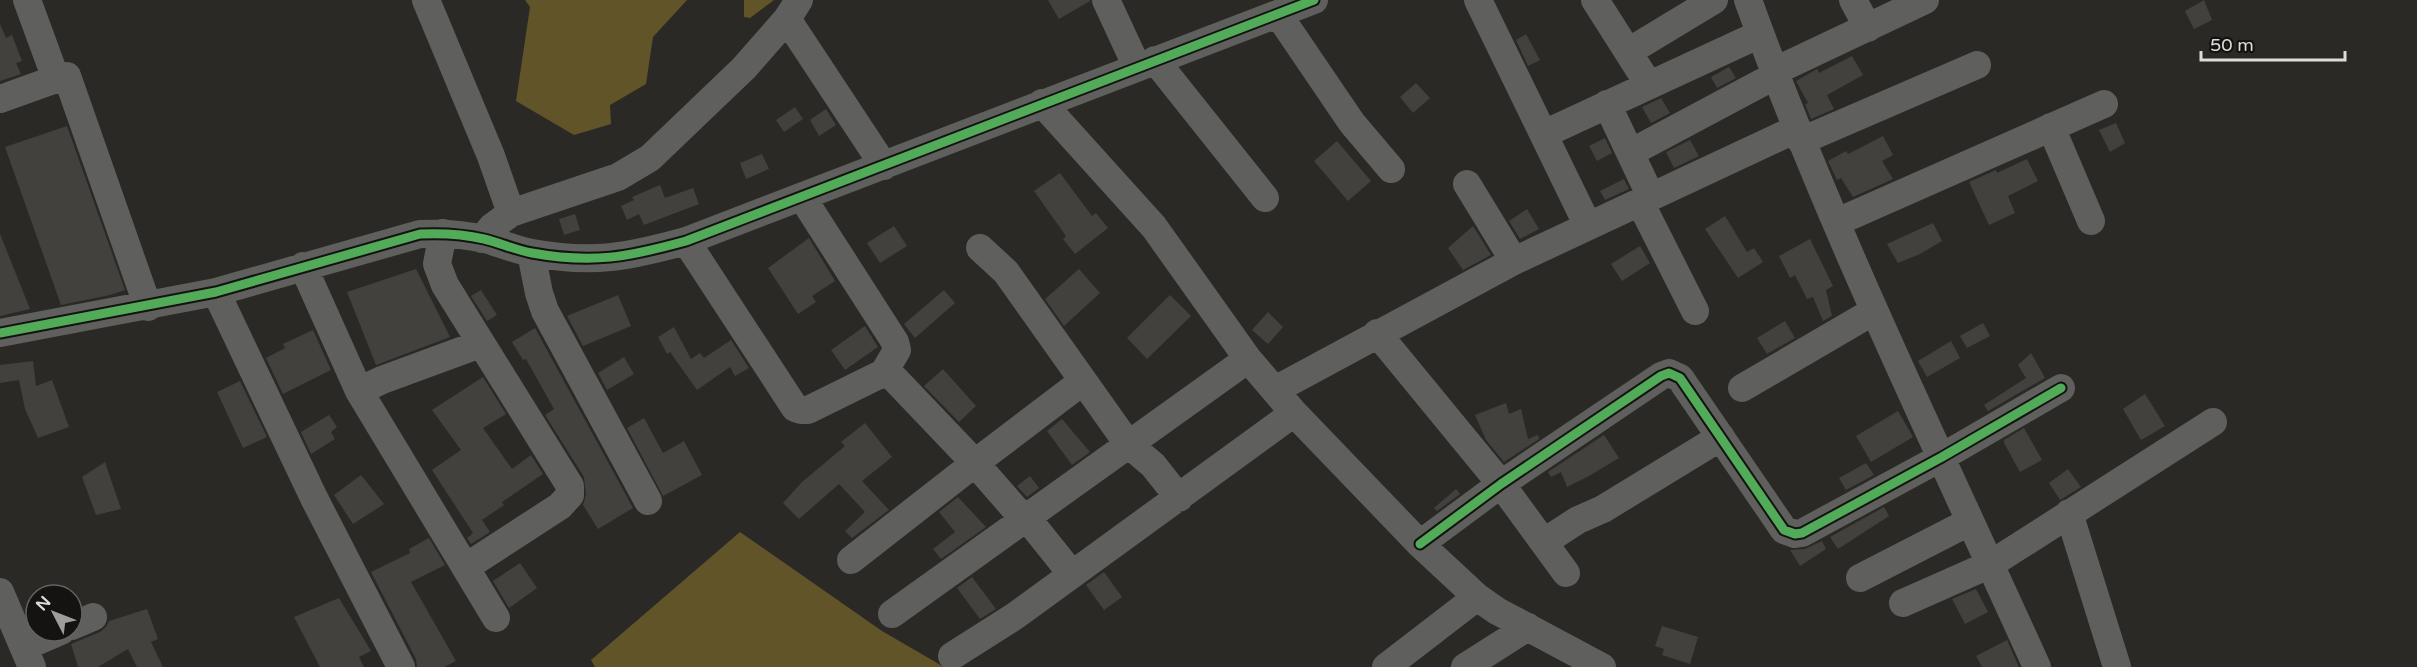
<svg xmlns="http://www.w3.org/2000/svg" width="2417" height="667" viewBox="0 0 2417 667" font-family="'Varela Round',sans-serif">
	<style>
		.water { fill: #615429 }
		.building { fill: #42413e }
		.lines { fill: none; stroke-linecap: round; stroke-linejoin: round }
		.minor { stroke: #5f5f5d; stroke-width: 28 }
		.cycleway-casing { stroke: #141311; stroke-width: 13 }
		.cycleway { stroke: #51ab58; stroke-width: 9 }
	</style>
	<rect width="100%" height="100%" fill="#2b2926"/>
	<path class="water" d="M525,0H687L653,37L646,84L610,105L611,124L574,135L516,101L530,7Z
		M744,0H774L750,18L744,17Z
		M740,532L882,631L944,667H595L591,660Z"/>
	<path class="building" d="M1048,0H1090V1L1059,19Z
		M2204,0L2212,20L2194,29L2185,11Z
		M0,24L6,38L12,35L22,61L16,63L21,74L0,81Z
		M1526,34L1540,60L1528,66L1516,40Z
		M1852,56L1863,75L1827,95L1834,109L1811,119L1805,104L1808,103L1796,81L1817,69L1819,73Z
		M1729,67L1736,78L1717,88L1711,77Z
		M1416,83L1430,98L1413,113L1400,97Z
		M1661,98L1670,113L1651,123L1642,107Z
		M795,107L803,119L784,132L776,120Z
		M826,109L836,125L819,136L810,120Z
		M2116,123L2125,143L2110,152L2099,130Z
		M67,126L125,290L110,295L61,305L5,147Z
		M1883,136L1893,155L1882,161L1893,179L1853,197L1841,178L1837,180L1828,161L1846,151L1848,154Z
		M1605,138L1612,153L1597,161L1589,146Z
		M1690,140L1699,156L1674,168L1666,152Z
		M1337,141L1371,181L1348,201L1314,161Z
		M762,154L769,169L746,179L740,163Z
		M2027,159L2038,181L2008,196L2015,213L1989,225L1969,182L1996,170L1997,173Z
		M1060,173L1092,216L1096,213L1108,228L1075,254L1063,239L1066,236L1034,191Z
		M1624,179L1629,189L1605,200L1600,191Z
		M660,185L665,198L693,188L699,204L644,225L639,214L627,220L621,206L634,200L632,197Z
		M1527,209L1539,229L1520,239L1509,221Z
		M575,214L580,230L564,235L559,219Z
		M1725,216L1747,252L1754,248L1763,262L1738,278L1705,229Z
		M1933,223L1942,241L1920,254L1898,263L1887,244Z
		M894,226L907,246L880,263L867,243Z
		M1473,226L1491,255L1463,270L1448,248Z
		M0,234L30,309L0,316Z
		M809,238L835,281L812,296L816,302L798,314L768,268Z
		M1810,239L1833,286L1826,290L1832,316L1823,321L1813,297L1807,299L1795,275L1790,278L1779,256Z
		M1640,246L1650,263L1622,281L1611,264Z
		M416,269L450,337L376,365L347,292Z
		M1079,269L1100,293L1064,326L1045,299Z
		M481,290L497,315L487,321L471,296Z
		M944,290L955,303L915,338L904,324Z
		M618,295L631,326L583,346L567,316Z
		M1170,295L1191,316L1147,359L1127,338Z
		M1268,312L1283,327L1268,344L1252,330Z
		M1785,321L1795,338L1767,354L1757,338Z
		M1983,323L1990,336L1967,348L1960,336Z
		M865,326L878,347L845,370L831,350Z
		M674,327L691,359L700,353L704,358L731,340L749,368L735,376L730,367L697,390L670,352L667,354L658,337Z
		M535,328L633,508L598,529L583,505L586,495L584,477L545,415L554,409L526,359L523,360L512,342Z
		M313,330L331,370L283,394L266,358L285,348L283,344Z
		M1951,341L1960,358L1927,377L1918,361Z
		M2031,353L2045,378L1988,411L1984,405L2026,378L2018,365Z
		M624,357L634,374L607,390L598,373Z
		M33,361L36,386L52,380L69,427L38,438L25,409L19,380L0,383V365Z
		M943,369L976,406L959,422L924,386Z
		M483,377L506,414L483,428L512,469L531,455L543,474L502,502L504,505L482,520L490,532L471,544L467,538L473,533L432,470L461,450L432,410Z
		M240,381L267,437L243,448L217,392Z
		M2145,394L2165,426L2141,440L2123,409Z
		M1506,403L1509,414L1521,409L1528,439L1538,435L1539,439L1504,462L1486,440L1475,415Z
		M1898,411L1913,437L1871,462L1856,436Z
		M329,415L337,427L331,432L335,439L311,454L301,432Z
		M644,418L663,453L684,441L702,475L663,496L627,428Z
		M1062,419L1090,452L1072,465L1047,431Z
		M865,423L892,457L862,481L889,510L852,538L845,531L865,512L839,484L799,519L783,503L802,482L845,446L841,442Z
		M2024,428L2042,460L2020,472L2004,443V440Z
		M1604,435L1619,458L1589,476L1567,487L1561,472L1551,477L1548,472Z
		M105,462L121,509L96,515L82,477Z
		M1866,463L1874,475L1846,490L1839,478Z
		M2068,469L2081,487L2060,500L2049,483Z
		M361,475L384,504L353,524L334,495Z
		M1030,476L1039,488L1027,497L1017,486Z
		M1456,489L1460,494L1437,511L1434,508Z
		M958,497L986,527L941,559L933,549L955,532L939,512Z
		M1884,507L1889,516L1838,549L1830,537Z
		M429,538L445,565L411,582L456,661L444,667H417L416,659L371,572L410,553L409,549Z
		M1822,541L1826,549L1800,566L1790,550L1805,549Z
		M520,563L537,588L509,608L493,581Z
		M1104,572L1122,597L1104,610L1086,585Z
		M972,577L996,609L980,619L957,588Z
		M1976,589L1988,612L1965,624L1952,599Z
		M339,598L371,651L359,657L364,667H320L294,617Z
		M147,609L158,639L151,642L163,667H137L128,649L98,667H78L71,644L100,632L106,627L109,621Z
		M1662,626L1698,637L1690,664L1662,655L1664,649L1655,646Z
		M2007,640L2019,667H1982L1976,656Z"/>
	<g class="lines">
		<path class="minor" d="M27,0L56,79L67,76L148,307
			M426,0L491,156L511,213
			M1106,0L1137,67
			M1478,0L1588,226
			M1595,0L1649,85
			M1748,0C1830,228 1937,446 2037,667
			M1853,0L1868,28
			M1278,14L1352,123L1391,169
			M787,19L884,166
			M1628,52L1714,0
			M1155,60L1265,198
			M1775,71L1925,0
			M0,99L56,79
			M1042,103L1154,227L1248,359L1294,413L1420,544L1477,597L1497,611L1602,667
			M1607,104L1651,197
			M2051,127L2091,221
			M1544,134L1760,34
			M1801,141L1977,65
			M1630,153L1776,75
			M1467,184L1514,261
			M802,197L895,342L897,350L883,374
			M1640,202L1695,311
			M1837,222L2104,104
			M443,233L437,264L445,285L570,486V495L560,506L466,567
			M482,239L492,227L511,213L618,177L650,158L744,68L787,19L799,0
			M686,241L795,408L801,410H808L879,375L886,374L892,376L975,463L1015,509L1027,518L1071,573
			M980,248L1006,272L1128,444L1153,465L1179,498
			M531,253L539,293L545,311L648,501
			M303,266L359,391
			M216,292L314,498L401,667
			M0,333L216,292L420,234C441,233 463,234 484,239C500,243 516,250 532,253C593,264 628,257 686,241L1314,0
			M1377,333L1501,484L1566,573
			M480,344L382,380L359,391L496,618
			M1742,388L1874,311
			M1275,390L1514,261L1796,129
			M2069,513L2117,667
			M1544,542L1578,520L1603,509L1721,437
			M1420,544L1501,484L1661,376L1669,373L1680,378L1784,530L1795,534L1802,533L1942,457L2061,388
			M851,560L975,463L1083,381
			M1860,578L1969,522
			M0,592L32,667
			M1903,603L1991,564L2213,422
			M892,614L1248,359
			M72,626L93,617
			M24,647L61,631
			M952,656L1015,616L1294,413
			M1386,667L1477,597
			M1465,667L1528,627"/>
		<defs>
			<path id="cycleway" d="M0,333L216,292L420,234C441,233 463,234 484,239C500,243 516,250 532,253C593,264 628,257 686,241L1314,0
				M1420,544L1501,484L1661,376L1669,373L1680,378L1784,530L1795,534L1802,533L1942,457L2061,388"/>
		</defs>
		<use href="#cycleway" class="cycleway-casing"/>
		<use href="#cycleway" class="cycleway"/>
	</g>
	<g transform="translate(54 613) rotate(312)"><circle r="28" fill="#141311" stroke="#646361" stroke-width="1.5"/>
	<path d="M0-4.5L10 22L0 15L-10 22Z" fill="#9f9d9a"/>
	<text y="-9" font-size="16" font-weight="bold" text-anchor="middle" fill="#dddcd8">N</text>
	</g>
	<path d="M2201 51v9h144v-9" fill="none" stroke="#dddcd8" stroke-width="3"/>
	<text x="2210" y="51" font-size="18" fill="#dddcd8" stroke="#141311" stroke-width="4.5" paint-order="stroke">50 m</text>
</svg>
